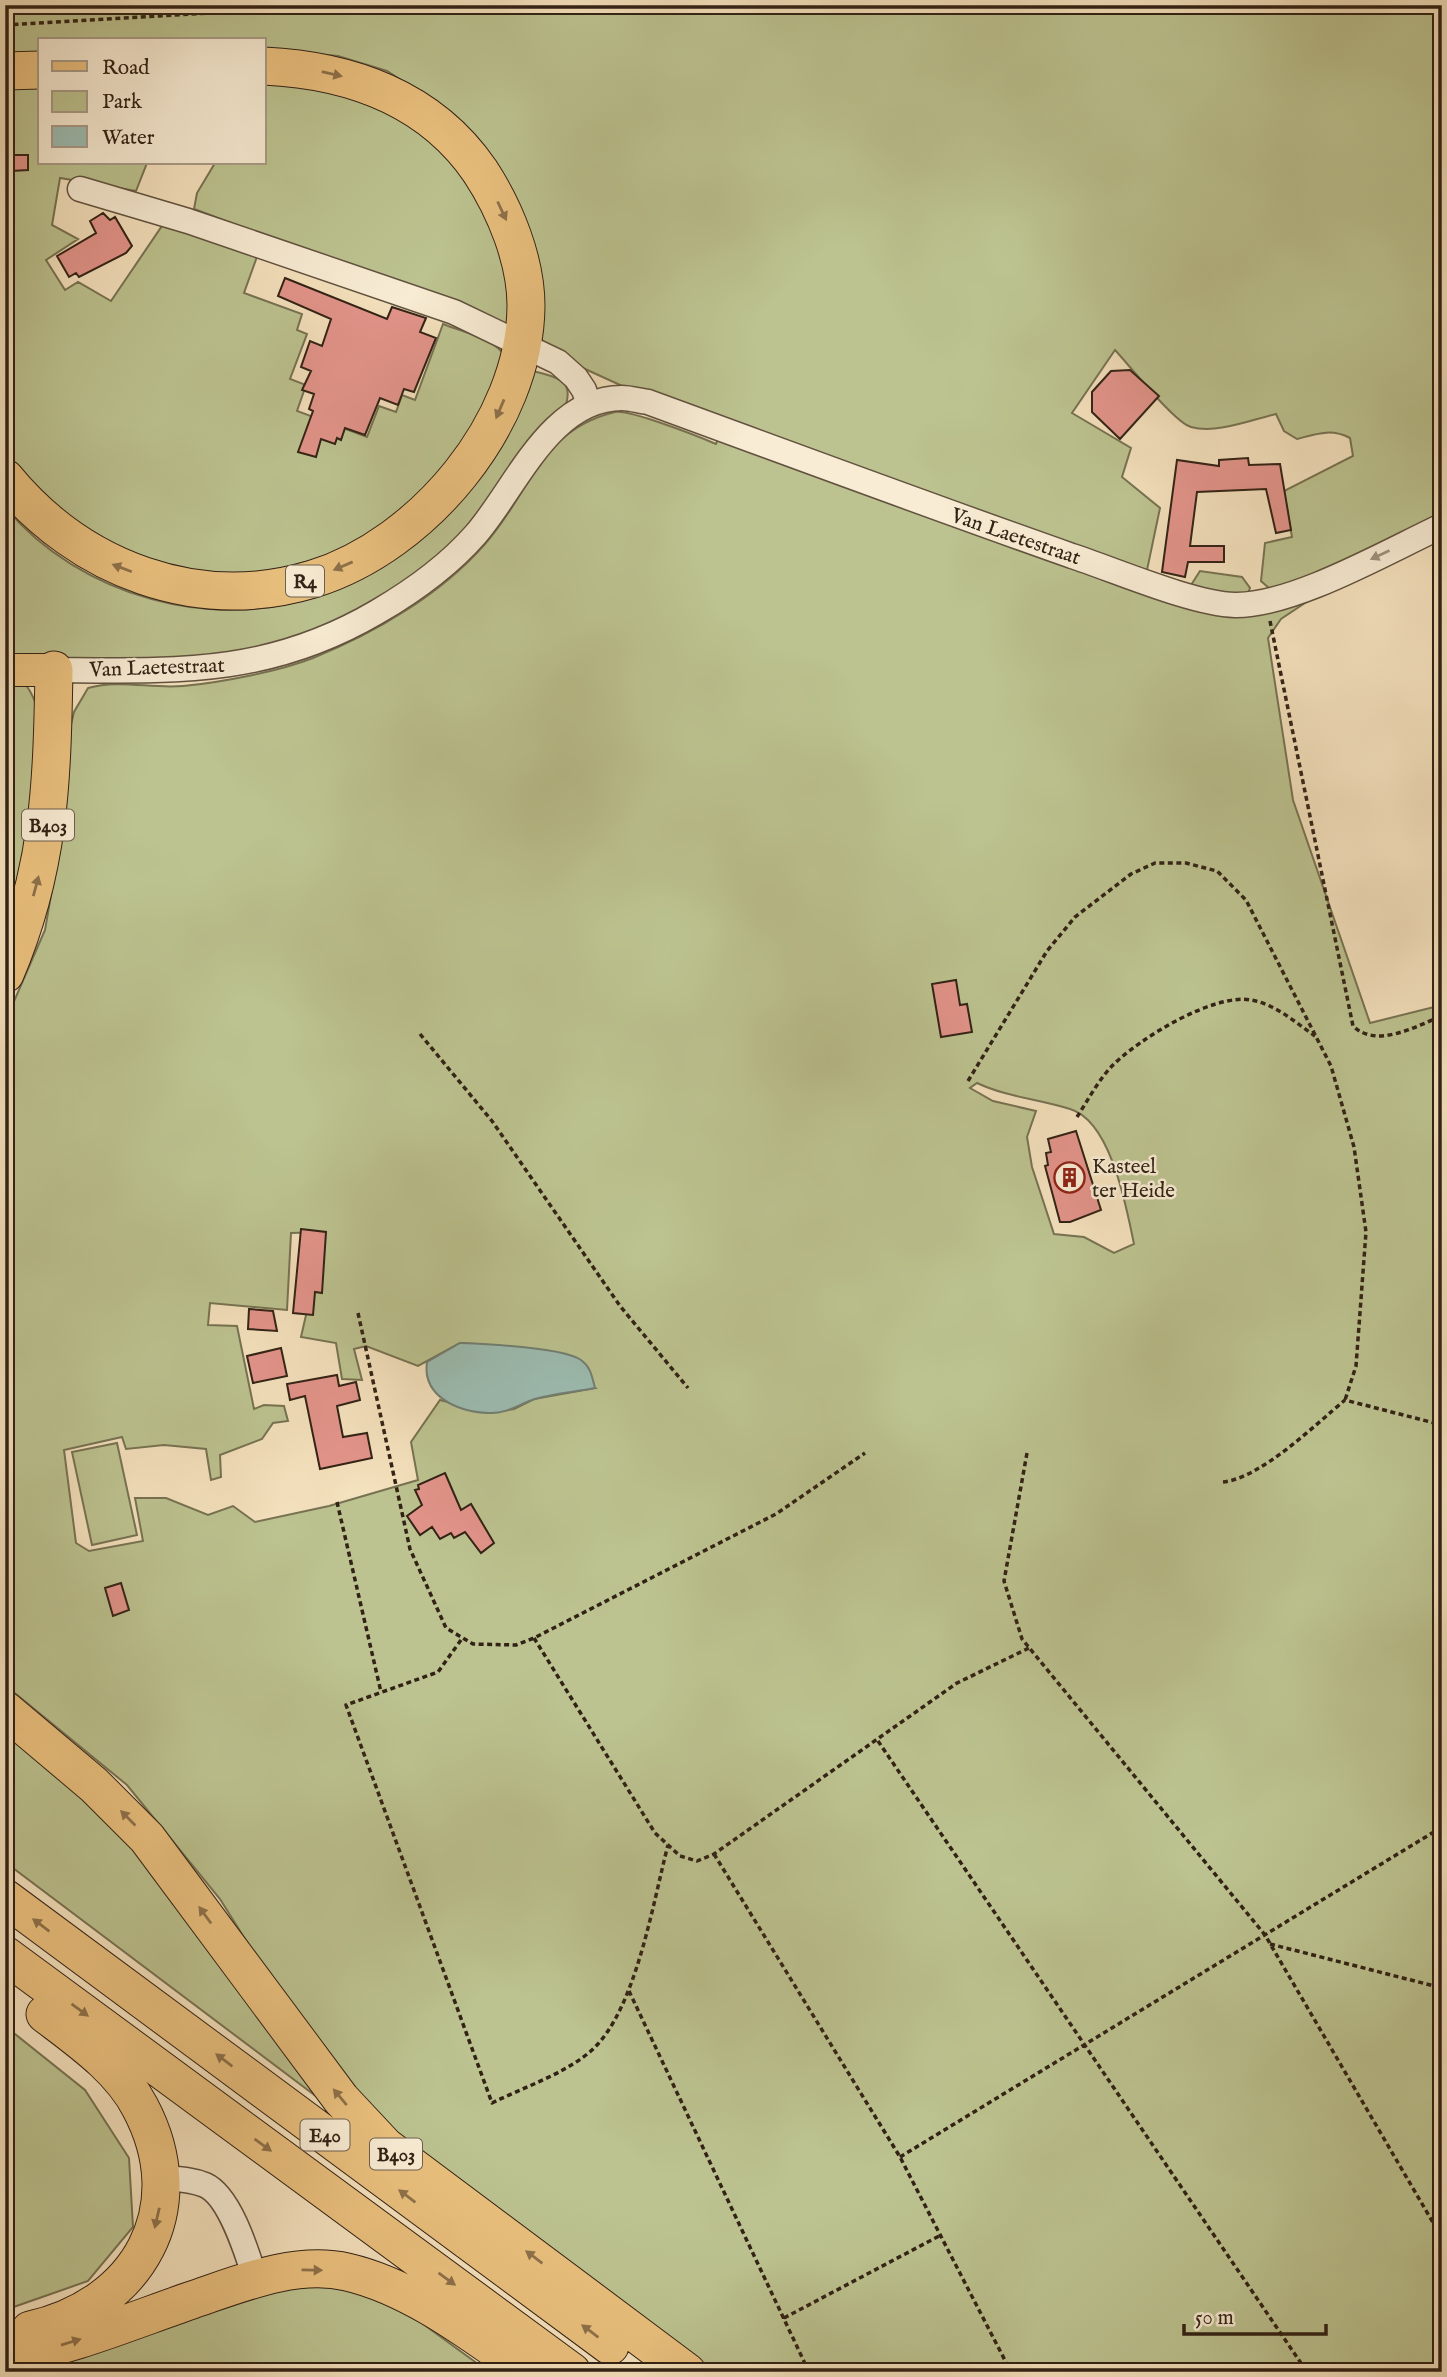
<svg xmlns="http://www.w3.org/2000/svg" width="1447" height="2377" viewBox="0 0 1447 2377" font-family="'IM FELL English',serif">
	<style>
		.green { fill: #bcc390; stroke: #777252; stroke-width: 2; fill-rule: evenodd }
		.water { fill: #9cbdb2; stroke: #727f73; stroke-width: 2 }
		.building { fill: #e3948b; stroke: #322215; stroke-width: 2 }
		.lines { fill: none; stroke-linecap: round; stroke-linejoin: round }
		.minor-casing { stroke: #62523f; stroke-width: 27 }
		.major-casing { stroke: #322215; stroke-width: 34 }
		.highway-casing { stroke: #322215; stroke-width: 39 }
		.path { stroke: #322215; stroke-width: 3.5; stroke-dasharray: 5 3.5; stroke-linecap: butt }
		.minor { stroke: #f8ecd4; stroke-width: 24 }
		.major { stroke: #eac07e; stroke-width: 32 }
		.highway { stroke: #eac07e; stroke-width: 37 }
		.oneway { fill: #8e714a }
		.oneway2 { fill: #9f917e }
		.labels { text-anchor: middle; stroke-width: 5; stroke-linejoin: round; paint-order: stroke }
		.shield { fill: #f8ecd4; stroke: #6d5f4e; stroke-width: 2 }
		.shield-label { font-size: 19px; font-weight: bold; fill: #322215 }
		.street-label { font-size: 21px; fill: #322215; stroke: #f8ecd4 }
		.poi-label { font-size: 21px; fill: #322215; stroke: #f8ecd4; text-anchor: start }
	</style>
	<rect width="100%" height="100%" fill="#f4e1bd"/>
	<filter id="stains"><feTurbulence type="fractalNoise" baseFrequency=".00286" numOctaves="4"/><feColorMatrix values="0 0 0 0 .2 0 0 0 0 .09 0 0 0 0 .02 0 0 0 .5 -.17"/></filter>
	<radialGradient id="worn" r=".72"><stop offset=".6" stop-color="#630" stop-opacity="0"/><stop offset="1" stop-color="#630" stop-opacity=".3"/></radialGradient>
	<path class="green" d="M5,5H1442V518L1320,575L1271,590L1261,581L1265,543L1292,537L1284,491L1353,456L1350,438C1331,428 1316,434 1297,439L1284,431L1276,414C1251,420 1216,434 1191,427C1174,422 1130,366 1115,350L1072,413L1131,448L1122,477L1160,508L1147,570L1191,585L1200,571L1242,577L1250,588L1247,596L1200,607L1314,597L1281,619L1268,638L1293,800L1370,1023L1442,1005V2372H702L375,2127L326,2068L220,1899L127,1785L5,1685V1022L45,930L64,821L69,733L74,712L88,688C120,679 151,689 183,686C219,683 280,671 313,658C375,633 440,595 485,544C530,494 539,430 615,412C629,409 700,437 716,444L724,424L631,390L537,347L538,286L436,103L387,71L338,56L264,49V40H40V52L5,53ZM977,1083C1007,1097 1038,1099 1070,1109C1111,1121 1126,1206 1134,1244L1114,1253L1084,1237L1054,1234L1032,1167L1027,1137L1036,1111L993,1101L970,1088ZM325,1232L301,1337L336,1343L342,1379L362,1380L354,1349L366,1346L418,1366L460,1343L490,1345L516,1348L595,1388L534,1399L514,1409L488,1413L440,1400L411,1442L418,1480L329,1506L255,1522L233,1506L208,1515L166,1498H135L143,1541L89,1551L76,1543L64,1450L122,1437L126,1449L164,1445L206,1449L211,1480L221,1477L220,1455L262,1439L273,1423L288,1421L284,1406L264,1405L254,1409L237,1326L208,1325L210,1303L287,1310L291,1233Z
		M264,78L367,94L444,150L485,212L501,249L507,283L509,327L194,209L197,193L215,163H264Z
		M40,81V163H147L136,191L60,178L52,225L78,239L46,260L65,290L78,282L111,301L166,220L259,251L244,293L302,314L297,330L307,334L290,379L306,385L297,411L367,437L379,406L396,412L402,395L415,400L443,324C462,332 496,338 505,357L464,455L360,548L233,581L117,559L5,466V82Z
		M533,371C558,378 576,380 564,410L472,523L441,556L390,592L330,624L278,644L206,658L5,659V507C79,596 215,635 324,593C344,585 362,571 380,561C409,544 437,526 460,501C494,465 512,415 533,371Z
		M5,681L26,685C68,743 22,874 5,939Z
		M117,1443L137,1535L92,1545L72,1452Z
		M5,1732L98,1806L206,1937L317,2097L5,1862Z
		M5,2026L85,2090L129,2158L133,2227L88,2281L5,2310Z
		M312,2282L390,2300L489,2372H5V2363Z"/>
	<path class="water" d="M460,1343C485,1344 562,1347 581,1360C591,1367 592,1377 595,1388C575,1392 554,1393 535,1399C519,1404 507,1414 489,1413C457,1412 422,1396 427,1362Z"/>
	<path class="building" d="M11,155H28V170L11,171Z
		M103,213L110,220L115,217L132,246L126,253L79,277L76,273L69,277L57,256L96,233L90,221Z
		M285,278L387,319L392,307L426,318L420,332L436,338L414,392L404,389L398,405L380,398L365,435L345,428L341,440L337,438L335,444L321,439L316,457L298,452L313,411L309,409L314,394L302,390L311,371L301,367L310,341L322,346L331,319L278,296Z
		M1130,370L1159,396L1120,439L1092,412V392L1111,371Z
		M1248,458L1249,465L1280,464L1291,530L1276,533L1266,489L1197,492L1190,546H1224V562H1188L1185,577L1162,572L1177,460L1219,466V460Z
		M956,980L960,1005L967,1004L972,1032L941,1037L932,984Z
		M1076,1131L1101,1210L1070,1222H1060L1045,1166L1048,1165L1046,1153L1051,1152L1048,1139Z
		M301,1229L326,1232L322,1293L315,1292L313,1315L293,1313Z
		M249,1309L273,1311L277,1331L248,1329Z
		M281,1348L287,1376L253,1383L247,1356Z
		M337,1375L339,1386L356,1382L360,1400L337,1406L343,1437L367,1433L372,1458L320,1469L305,1396L290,1400L287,1384Z
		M445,1473L461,1510L471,1504L494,1543L481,1553L465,1532L454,1538L451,1533L440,1539L432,1527L420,1535L407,1516L422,1505L415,1490L419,1489L418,1485Z
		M121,1583L129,1610L113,1616L105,1588Z"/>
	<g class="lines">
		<defs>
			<path id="minor" d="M80,189L188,221L454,312L558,362L576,378L584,390L589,405
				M54,670C175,671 268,676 377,612C413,591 449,565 476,534C516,488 550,398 622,398C630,398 640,401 648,402C790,454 930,506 1072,556C1115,570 1193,604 1235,605C1293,606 1388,551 1442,526
				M162,2178C176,2179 191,2179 205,2185C230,2196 247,2253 255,2278"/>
			<path id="major" d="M5,670H54"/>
			<path id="highway" d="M5,71L40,70
				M5,478C80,569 197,614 313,579C423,545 525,423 526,306C526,260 505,209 480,171C430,98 349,70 264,66
				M5,974C50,869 52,782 54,670
				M5,1710L94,1785L147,1838L341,2099L385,2146L687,2372
				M5,1898L610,2346
				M5,1955L572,2372
				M30,2330C139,2306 194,2208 140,2107C120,2068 79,2040 45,2014
				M5,2358C70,2347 131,2321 192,2300C239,2284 296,2260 347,2272C412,2287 473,2334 527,2372"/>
		</defs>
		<use href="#minor" class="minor-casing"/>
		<use href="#major" class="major-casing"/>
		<use href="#highway" class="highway-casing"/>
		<path class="path" d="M5,25L344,5
			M1270,621L1353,1026C1377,1049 1416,1026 1442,1016
			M420,1034L492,1121L620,1306L688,1388
			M968,1081L1047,951L1075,917L1131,874L1155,863H1186L1217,871L1246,900L1331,1066L1354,1147L1366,1232L1356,1366L1345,1400
			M1077,1117C1088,1100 1099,1079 1113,1065C1139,1039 1213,993 1251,1000C1275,1004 1295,1022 1315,1036
			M358,1313L410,1549L446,1628L473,1644L516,1645L534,1638L776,1514L865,1453
			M1027,1453L1004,1581L1022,1639L1265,1935L1442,2238
			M1223,1482C1261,1478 1315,1425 1345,1400L1442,1425
			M337,1502L381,1692
			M534,1638L655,1833L680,1856L697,1861L714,1854L957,1683L1029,1648
			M461,1640L438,1672L346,1705L492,2103C524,2087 565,2074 592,2050C636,2010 653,1902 668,1845
			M878,1741L1307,2372
			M714,1854L900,2157L1011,2372
			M1270,1944L1442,1988
			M629,1991L809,2372
			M900,2157L1442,1827
			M784,2318L941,2235"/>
		<use href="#minor" class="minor"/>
		<use href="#major" class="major"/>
		<use href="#highway" class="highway"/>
	</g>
	<defs><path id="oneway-solid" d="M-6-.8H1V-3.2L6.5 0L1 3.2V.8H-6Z" transform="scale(1.75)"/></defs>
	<g class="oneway">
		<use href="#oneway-solid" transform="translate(332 74) rotate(13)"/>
		<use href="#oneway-solid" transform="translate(502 211) rotate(65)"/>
		<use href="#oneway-solid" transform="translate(500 409) rotate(113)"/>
		<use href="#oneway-solid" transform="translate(343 566) rotate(157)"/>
		<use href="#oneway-solid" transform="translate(122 568) rotate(-159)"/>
		<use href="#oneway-solid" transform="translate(36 886) rotate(-75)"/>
		<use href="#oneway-solid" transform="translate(128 1818) rotate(-135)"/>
		<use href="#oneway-solid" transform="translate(205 1915) rotate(-126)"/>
		<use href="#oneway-solid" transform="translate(41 1925) rotate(-143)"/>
		<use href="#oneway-solid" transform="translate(80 2010) rotate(36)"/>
		<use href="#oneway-solid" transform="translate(224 2060) rotate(-143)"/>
		<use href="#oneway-solid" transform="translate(340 2097) rotate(-130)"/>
		<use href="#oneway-solid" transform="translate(263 2145) rotate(36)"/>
		<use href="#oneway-solid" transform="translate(407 2196) rotate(-143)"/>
		<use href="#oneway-solid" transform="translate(157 2218) rotate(103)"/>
		<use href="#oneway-solid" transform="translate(534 2257) rotate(-143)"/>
		<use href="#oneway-solid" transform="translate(312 2270) rotate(1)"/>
		<use href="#oneway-solid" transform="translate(447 2279) rotate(36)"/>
		<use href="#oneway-solid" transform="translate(590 2331) rotate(-143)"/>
		<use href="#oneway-solid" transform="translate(71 2342) rotate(-17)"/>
	</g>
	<use class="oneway2" href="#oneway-solid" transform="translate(1380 555) rotate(155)"/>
	<defs>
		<symbol id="building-ring" viewBox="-11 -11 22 22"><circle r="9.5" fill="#f8ecd4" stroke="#8f2418" stroke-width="1.5"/><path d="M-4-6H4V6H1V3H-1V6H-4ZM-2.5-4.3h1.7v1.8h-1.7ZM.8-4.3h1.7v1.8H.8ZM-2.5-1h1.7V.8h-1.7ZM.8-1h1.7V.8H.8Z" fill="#8f2418"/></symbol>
	</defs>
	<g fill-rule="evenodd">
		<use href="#building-ring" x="1052" y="1160" width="35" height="35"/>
	</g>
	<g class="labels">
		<g class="shield">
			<rect x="286" y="565.5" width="38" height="31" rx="5"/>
			<rect x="22" y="809.5" width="52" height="31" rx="5"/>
			<rect x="300.5" y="2119.5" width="49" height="31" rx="5"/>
			<rect x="370" y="2138.5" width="52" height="31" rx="5"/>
		</g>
		<g class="shield-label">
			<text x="305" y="588">R4</text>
			<text x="48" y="832">B403</text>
			<text x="325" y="2142">E40</text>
			<text x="396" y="2161">B403</text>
		</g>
		<g class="street-label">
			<text transform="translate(1016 536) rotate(19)" y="7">Van Laetestraat</text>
			<text transform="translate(157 667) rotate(-2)" y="7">Van Laetestraat</text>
		</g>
		<g class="poi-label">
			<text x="1092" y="1173">Kasteel<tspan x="1092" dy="24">ter Heide</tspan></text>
		</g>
	</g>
	<rect width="1447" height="2377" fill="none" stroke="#f4e1bd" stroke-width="28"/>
	<rect x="7" y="7" width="1433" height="2363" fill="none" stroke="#322215" stroke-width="3.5"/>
	<rect x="14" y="14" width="1419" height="2349" fill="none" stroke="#322215" stroke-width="2"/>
	<rect x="38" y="38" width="228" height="126" fill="#f8ecd4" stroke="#a99b88" stroke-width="2"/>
	<rect x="52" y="61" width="35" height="10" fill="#eac07e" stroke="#a99b88" stroke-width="2"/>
	<text x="102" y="74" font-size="21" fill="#322215">Road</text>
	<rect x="52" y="91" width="35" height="21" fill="#bcc390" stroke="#a99b88" stroke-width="2"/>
	<text x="102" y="108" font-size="21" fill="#322215">Park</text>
	<rect x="52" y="126" width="35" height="21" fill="#9cbdb2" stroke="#a99b88" stroke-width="2"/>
	<text x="102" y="144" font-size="21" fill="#322215">Water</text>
	<path d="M1184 2324v10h142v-10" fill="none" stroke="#322215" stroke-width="3.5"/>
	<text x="1195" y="2324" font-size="21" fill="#322215" stroke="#f8ecd4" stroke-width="5" paint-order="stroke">50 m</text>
	<rect width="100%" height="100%" filter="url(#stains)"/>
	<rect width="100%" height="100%" fill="url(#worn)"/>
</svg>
